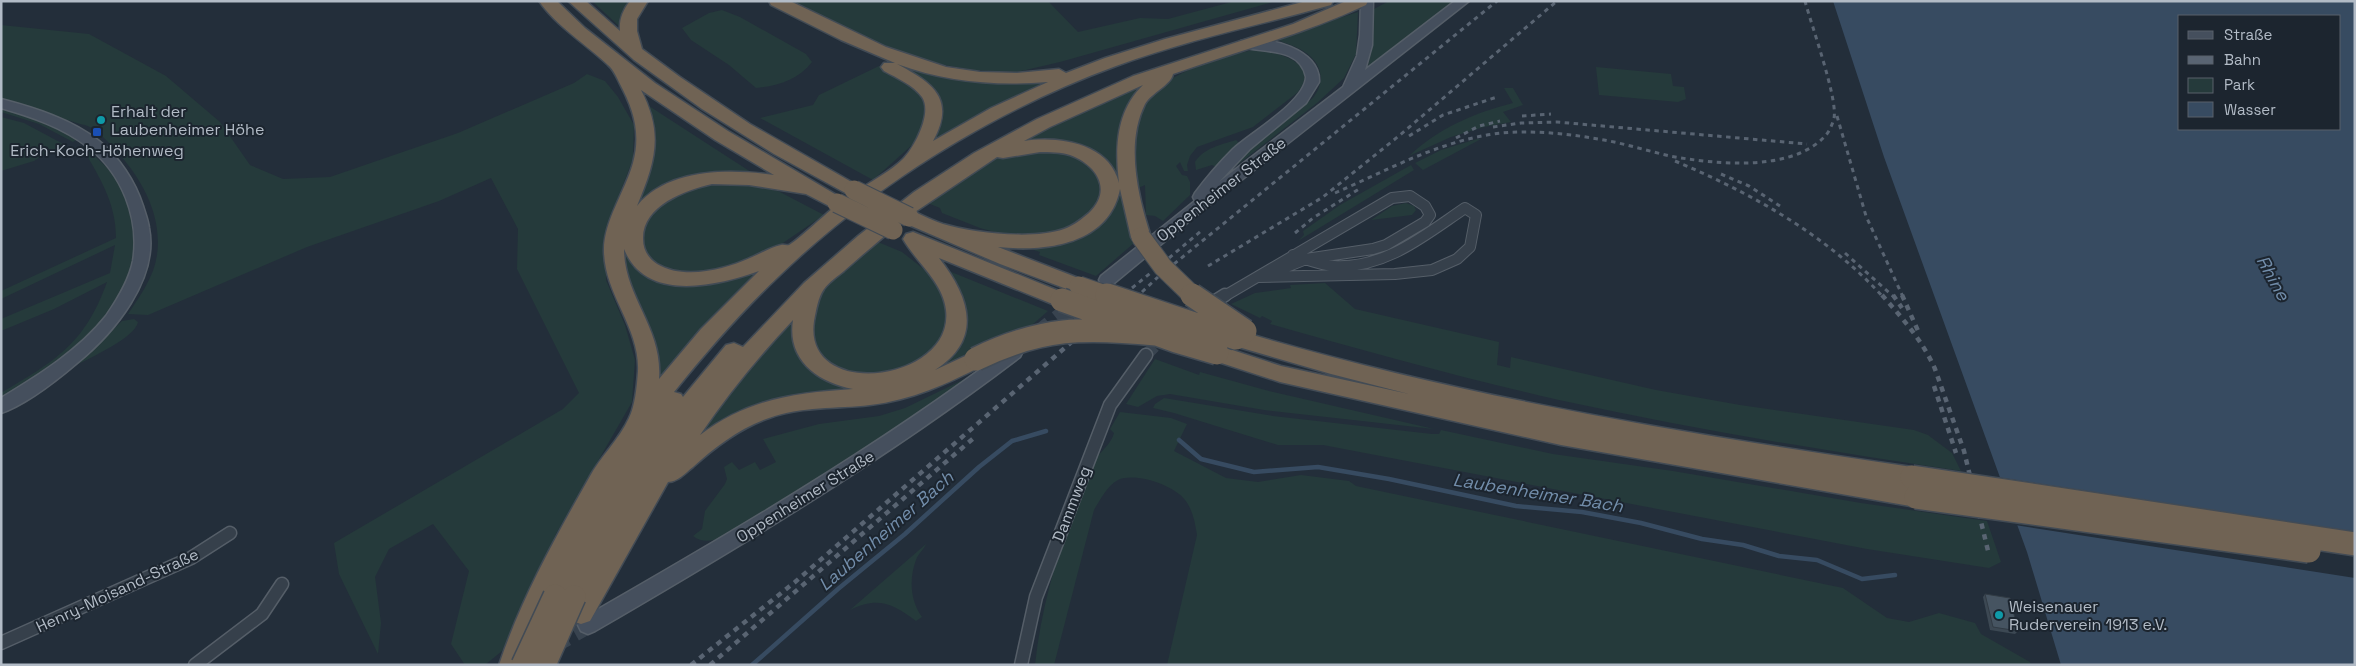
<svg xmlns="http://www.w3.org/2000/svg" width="2356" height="666" viewBox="0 0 2356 666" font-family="'Space Grotesk',sans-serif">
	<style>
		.green { fill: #253a3b }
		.water { fill: #374b61; fill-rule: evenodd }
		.pier { fill: #232e3a }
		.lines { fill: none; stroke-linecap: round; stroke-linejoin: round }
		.stream { stroke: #374b61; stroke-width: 4.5 }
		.street-tunnel { stroke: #38434f; stroke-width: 12; stroke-dasharray: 12 6; stroke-linecap: butt }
		.secondary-tunnel { stroke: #38434f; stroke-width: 18; stroke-dasharray: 18 9; stroke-linecap: butt }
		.street-far1-casing { stroke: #555e68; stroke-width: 12 }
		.street-casing { stroke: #555e68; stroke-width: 15 }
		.secondary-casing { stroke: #555e68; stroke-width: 3 }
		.highway-casing { stroke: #424b55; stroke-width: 3 }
		.street-far1 { stroke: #36404b; stroke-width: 10 }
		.street { stroke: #36404b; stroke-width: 12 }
		.secondary { fill: #454f5d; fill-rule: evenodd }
		.highway { fill: #706354; fill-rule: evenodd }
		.rail-far1 { stroke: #596472; stroke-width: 3; stroke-dasharray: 4.5 4.5; stroke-linecap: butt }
		.rail { stroke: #596472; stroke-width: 4.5; stroke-dasharray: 5.5 5.5; stroke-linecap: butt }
		.highway-bridge-far1-casing { stroke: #424b55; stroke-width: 21; stroke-linecap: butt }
		.highway-bridge-casing { stroke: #424b55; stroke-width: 26; stroke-linecap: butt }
		.highway-bridge-far1 { stroke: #706354; stroke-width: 19 }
		.highway-bridge { stroke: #706354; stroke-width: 23 }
		.wall { fill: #3c4853 }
		.building { fill: #465461; stroke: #313b44 }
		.culture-dot { fill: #0f9aa8; stroke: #1c252f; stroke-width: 2 }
		.transit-dot { fill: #1a4fb4; stroke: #1c252f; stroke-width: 2 }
		.labels { text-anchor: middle; stroke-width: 4; stroke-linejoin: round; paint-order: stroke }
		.poi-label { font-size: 16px; fill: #b2bbc6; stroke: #1c252f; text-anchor: start }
		.street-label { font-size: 16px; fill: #b2bbc6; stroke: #1c252f }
		.water-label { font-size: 18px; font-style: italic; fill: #728daa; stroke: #1c252f }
	</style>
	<rect width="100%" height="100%" fill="#232e3a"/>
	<path class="green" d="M592,1H634L620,27Z
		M765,1H770L900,64L1048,80V82L931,142L941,109L936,92L925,82L884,59Z
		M788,1H1048L1078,32L1140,18L1168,19L1235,1H1276L1060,62L1017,72L973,70L928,62L885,46Z
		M1389,1H1456L1373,67L1368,65L1372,50L1374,9Z
		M722,10L740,17L806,54L812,62C798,80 778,86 756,88L729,65L691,40L682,28L709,13Z
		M1358,12L1356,54L1344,78L1317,103L1228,172L1249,148L1313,98C1330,76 1317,55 1293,46C1287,43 1280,42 1276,38Z
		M1,25L89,34L166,76L220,122L250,165L283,179L330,177L458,133L574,83L587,74L605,81L618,97L634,125L633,159L618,198L606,240V280L625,325L635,360L632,402L556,534L502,651L485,665H465L451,644L469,571L433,524L389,549L375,577L381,623L378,654L339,574L334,543L563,409L579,393L517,269L518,229L491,178L439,201L307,247L148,315L128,314C140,296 154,277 157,255C163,213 139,174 111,145C102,136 94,126 80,124L1,99Z
		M1253,50C1275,51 1323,62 1297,93L1253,127L1197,147L1190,156L1187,165L1188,171H1184L1180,162L1176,166L1182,175L1187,176L1190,182V195L1163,221L1155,216L1146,215L1145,185L1138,188C1136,163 1130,133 1141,109C1157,75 1218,57 1253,50Z
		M879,66L904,76L925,94L932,113L921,137L873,180L760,118L813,105L819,95Z
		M1596,67L1671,74L1673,86L1684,87L1686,99L1678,102L1599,95Z
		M1144,83C1134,95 1124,106 1121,122C1115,150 1130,212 1134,243L1096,276L1039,255L1040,252L1028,248L1102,221L1100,159L1019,144L1035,132Z
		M1504,88H1513L1523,105L1503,112L1511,122L1484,127L1451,137L1409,156C1439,128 1474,113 1513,103Z
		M649,106L754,174H720L637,211L635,198L645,107Z
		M1,107L41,119L76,137V140L73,142L39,124L1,112Z
		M1,117L24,123L67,146L63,150L49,151L34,161L1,171Z
		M1477,139H1481L1423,170L1415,163L1441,150Z
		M1236,140L1239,143L1216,167L1212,165L1196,170L1195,162C1204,148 1220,145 1236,140Z
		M85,148C93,155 103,163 110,171C123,188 131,207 134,227C145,308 60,360 1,398V393C55,361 85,344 107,282L54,309L1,331V319L110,273L115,245L1,299V291L116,238C116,203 100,178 83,149Z
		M1028,150L1071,154L1094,166L1105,185L1090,219L1055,235H1006L980,228L942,213L940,208L925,202L988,161Z
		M1411,165L1414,170L1298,241L1304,235L1303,231L1340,205Z
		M733,181L778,191L824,215L777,247L757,258L714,272L683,274L668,270L653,263L641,247L642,223L654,207L697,184Z
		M1406,203L1414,206L1416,210L1412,215L1371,220L1392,206Z
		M873,240L902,252L930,274L946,296L949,329L931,355L888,375L849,374L818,357C816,345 809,321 811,310C816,286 856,257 873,240Z
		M621,242L627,255L639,270L659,280L766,265L656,386L625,276Z
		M939,267L1048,311L1032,325L1003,337L913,383L888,389L804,397L758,408L724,423L687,446C696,420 775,327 799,308C798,323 793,338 800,353C831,418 977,382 962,306C959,291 948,278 939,267Z
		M1325,283L1355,309L1499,342L1497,365L1510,368L1511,357L1656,390L1740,405L1914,430L1928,435L1952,453L1961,471C1826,451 1692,429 1559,400C1462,378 1366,351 1270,324L1272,321L1262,316L1260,318L1231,304L1255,293L1291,288L1290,285Z
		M134,319L138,322C135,338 91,357 77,365L122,321Z
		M1155,359L1199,375L1200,372L1269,391L1434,429L1264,410L1170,394L1157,396L1138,407L1126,404Z
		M971,376L856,455L720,538C710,542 701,542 693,536L702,529L705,511L725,484L727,479L724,467L732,462L739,470L755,462L760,470L776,462L763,439L819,424L879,416L905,408Z
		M1164,398L1273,416L1432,434H1439L1441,430L1553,454L1673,471L1861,503L1987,521L2001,562L1989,568L1867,549L1323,445H1278L1174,413L1153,408L1155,404Z
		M1120,412L1171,418L1187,424L1174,451L1226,478L1258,482L1301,475L1349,481L1356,486L1843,588L1887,618L1909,622L1939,613L1975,623L1981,634L2030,662L2031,665H1167L1197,535C1195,523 1193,510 1185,500C1174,485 1135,472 1118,480C1107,486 1100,500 1094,510L1054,665H1035C1042,598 1064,532 1089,470C1095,454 1110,448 1114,433L1110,429Z
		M926,544C925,548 918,554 916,560C909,578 910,601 922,617L916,621C893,604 878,596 850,610Z"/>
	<path class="water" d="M1833,1H2355V665H2061L2027,552L1884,157ZM2180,16H2340V129H2180Z"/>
	<path class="pier" d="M1997,477L2355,532V578L2015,525Z"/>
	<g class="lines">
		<path class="stream" d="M1179,440L1201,459L1254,472L1318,467L1389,479L1516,506L1582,512L1641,523L1702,539L1743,545L1779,556L1817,560L1862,579L1895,575
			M752,665L838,589L905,534L979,467L1012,441L1046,431"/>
		<path class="street-tunnel" d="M1146,355L1166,335"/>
		<path class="secondary-tunnel" d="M1036,336L1082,300
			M551,646L588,625"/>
		<defs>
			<path id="street-far1" d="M1258,277L1395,274L1432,270L1457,259L1470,247L1476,215L1465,208C1425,235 1385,269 1334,266C1320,265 1306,259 1293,255
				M1223,297L1392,198L1410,196L1425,206L1430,215L1425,222L1386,245L1373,249L1306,259L1269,274"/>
			<path id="street" d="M1217,300L1225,295
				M1,643L191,558L230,533
				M195,665L262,614L282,584
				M1021,665L1036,597L1110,405L1146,355"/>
			<path id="secondary" d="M1361,1H1373L1372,45L1365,70L1455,1H1469L1193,218L1113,284L1107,286L1101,284L1099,280L1101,276L1195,201L1193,197L1195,193C1206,178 1219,163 1233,149C1250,133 1305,102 1306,77C1300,47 1264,53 1241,47L1239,44L1241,41C1267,35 1321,49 1319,82L1306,103L1250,149L1219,182L1343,87L1357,56L1360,35Z
				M1,99C35,108 71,119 99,141C119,157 135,181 143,206C145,213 148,220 149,228C159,279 114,333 77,363C57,380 27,404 1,413V398C39,375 79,350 106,316C117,300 129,281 133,261C140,219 122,173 88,147C62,127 32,117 1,108Z
				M1014,347L1020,349L1022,353L1020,357C885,460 741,546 595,631L588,634L581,631L578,625L581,619C728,535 873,450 1008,349Z"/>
			<path id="highway" d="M539,1H557L585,28L655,83L728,131L845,200L851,196L774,154L702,109L634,60L568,1H586L620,31C619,19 623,10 630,1H648L637,19V31L642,49L680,77L750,124L862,188C875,179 892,170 903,159C914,148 933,113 922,97C913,85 897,78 884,71L881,67L884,63H895L841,40L771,5L769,1H790L886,47L946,67L980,72L1017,73L1059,69L1066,73L1105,58L1165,39L1306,1H1333L1331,5C1260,25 1186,40 1116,66C995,110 872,186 779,276C741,312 707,351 674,392L681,394L683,397L726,345L734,343L743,347L804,283L858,236L914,192L974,153L1037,119L1133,76L1293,24L1346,1H1368L1366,5C1304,34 1238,51 1173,74C1171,85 1151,93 1145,104C1125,144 1138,197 1151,237L1148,242L1141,244L1134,242L1131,237L1120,189C1109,245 1045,252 998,247L1086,281L1089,286L1086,291L1079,294L1072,291L1000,264L902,222C882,238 863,254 844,271C838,276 829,282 824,289C818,297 816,311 814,321C802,402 955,382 946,310C943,282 916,262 903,239L906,234L913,232L1069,295L1072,300L1069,305L1062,308L1055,305L939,258C969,296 984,339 935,370L976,351L984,353L987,359L984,365C947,384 912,400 870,405C837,409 801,406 769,418C740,428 715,447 693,467C685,473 678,482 668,482L590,621L581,624L572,621L568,613L573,604L566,600L564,604L555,607L548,605L525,665H499C521,599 555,538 589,478C600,457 619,440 629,418C635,406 637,386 638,371C640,328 605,295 604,252C603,222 625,192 633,163C641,134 634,110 620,84C617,78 614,70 608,65C587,45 555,25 539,1ZM897,64C946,82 996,86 1048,82L991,108L933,141C956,99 933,83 897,64ZM1143,85C1116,111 1115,148 1119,183C1109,143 1059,136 1024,141L1050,127ZM641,90L715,140L774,175C730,169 668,168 637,206C655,162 664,134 641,90ZM1040,152C1050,152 1061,152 1070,155C1097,165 1113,190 1089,213C1082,219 1073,226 1064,229C1033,240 974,233 943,224C934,221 924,216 915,212L997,157L1003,158ZM712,184L749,185L806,194L833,208C826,214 793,244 789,245C786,246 784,244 781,245C771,247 760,254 750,258C723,270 684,280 657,264C648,258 643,250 643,239C642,206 685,190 712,184ZM624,249C646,303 716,286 759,271L701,329L659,379C663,328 624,297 624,249ZM793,320C787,360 817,382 853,389C794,393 748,399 700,435C728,394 759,356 793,320Z
				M1236,330C1456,396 1685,434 1912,467L1920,470L1924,477L1920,484L1912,487L1924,490L1928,497L1924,504L1916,507L1561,445L1280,382L1209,359L1206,353L1209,347L1217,345L1281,366L1409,394L1331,374L1228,344L1225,338L1228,332Z"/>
		</defs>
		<use href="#street-far1" class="street-far1-casing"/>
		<use href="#street" class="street-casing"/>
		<use href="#secondary" class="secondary-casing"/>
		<use href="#highway" class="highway-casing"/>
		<use href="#street-far1" class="street-far1"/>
		<use href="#street" class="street"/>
		<use href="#secondary" class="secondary"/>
		<use href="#highway" class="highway"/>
		<path class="rail-far1" d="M1522,116L1551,114
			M1837,116L1866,216L1903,297
			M1493,127L1521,123L1557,122L1807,144
			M1409,136L1443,115L1497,97
			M1456,138L1479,126L1500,121
			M1675,161C1751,193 1827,235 1883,297
			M1721,174L1749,186L1780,206
			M1335,193C1388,170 1443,139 1502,133C1535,130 1571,134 1604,140C1626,144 1648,151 1670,156C1713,164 1793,173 1826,135C1829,132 1833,123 1834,118C1838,99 1811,24 1805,1
			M1295,233L1313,218L1359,189
			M1845,253L1894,297
			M1169,258L1201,231
			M1174,264L1497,1
			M1208,266L1323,197L1400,135L1557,1
			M1132,288L1153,271
			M1142,292L1158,277"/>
		<path class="rail" d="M1882,295C1902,318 1923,341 1935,369L1964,451L1989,555
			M1893,295L1902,308
			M1902,295L1919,333
			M1934,386L1956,453
			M691,665L795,582L1075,339
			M710,665L976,436"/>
		<defs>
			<path id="highway-bridge-far1" d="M854,190L909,217
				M837,203L893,230
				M1141,237L1163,267L1194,297
				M1079,286L1111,297"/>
			<path id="highway-bridge" d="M1107,295L1236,338
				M1192,295L1245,331
				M1062,300L1176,341L1217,353
				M976,359C1041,327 1085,327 1156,334
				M1912,477L2355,544
				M1916,497L2309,551
				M523,665L555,596
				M544,665L574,597"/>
		</defs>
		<use href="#highway-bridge-far1" class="highway-bridge-far1-casing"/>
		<use href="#highway-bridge" class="highway-bridge-casing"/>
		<use href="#highway-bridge-far1" class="highway-bridge-far1"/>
		<use href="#highway-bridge" class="highway-bridge"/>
	</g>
	<path class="wall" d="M1985,594L2018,631L2015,634L1990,630L1983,597Z"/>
	<path class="building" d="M1985,594L2010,598L2018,631L1993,627Z"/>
	<g class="culture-dot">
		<circle cx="101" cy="120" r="5"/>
		<circle cx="1999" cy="615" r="5"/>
	</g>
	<rect class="transit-dot" x="92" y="127" width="10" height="10" rx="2.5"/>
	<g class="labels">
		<g class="poi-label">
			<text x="111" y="117">Erhalt der<tspan x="111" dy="18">Laubenheimer Höhe</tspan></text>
			<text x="97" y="156" text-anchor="middle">Erich-Koch-Höhenweg</text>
			<text x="2009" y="612">Weisenauer<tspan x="2009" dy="18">Ruderverein 1913 e.V.</tspan></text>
		</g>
		<g class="street-label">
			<text transform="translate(1221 189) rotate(-38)" y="6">Oppenheimer Straße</text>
			<text transform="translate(805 496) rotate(-32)" y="6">Oppenheimer Straße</text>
			<text transform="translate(1071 504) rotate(-69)" y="6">Dammweg</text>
			<text transform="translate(117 590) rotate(-25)" y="6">Henry-Moisand-Straße</text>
		</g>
		<g class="water-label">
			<text transform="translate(2273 278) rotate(61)" y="6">Rhine</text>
			<text transform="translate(1538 493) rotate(9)" y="6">Laubenheimer Bach</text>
			<text transform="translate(886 531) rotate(-41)" y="6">Laubenheimer Bach</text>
		</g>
	</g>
	<rect width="2356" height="666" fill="none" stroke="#b2bbc6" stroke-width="5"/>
	<rect x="2178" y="15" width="162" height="115" fill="#1c252f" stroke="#58616b"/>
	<rect x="2188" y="31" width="25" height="8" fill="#454f5d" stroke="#58616b"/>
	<text x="2224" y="40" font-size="15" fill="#b2bbc6">Straße</text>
	<rect x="2188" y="56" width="25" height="8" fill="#596472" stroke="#58616b"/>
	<text x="2224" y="65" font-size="15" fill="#b2bbc6">Bahn</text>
	<rect x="2188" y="78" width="25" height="15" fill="#253a3b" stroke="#58616b"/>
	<text x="2224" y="90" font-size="15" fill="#b2bbc6">Park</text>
	<rect x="2188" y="102" width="25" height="15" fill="#374b61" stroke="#58616b"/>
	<text x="2224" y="115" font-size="15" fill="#b2bbc6">Wasser</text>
</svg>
